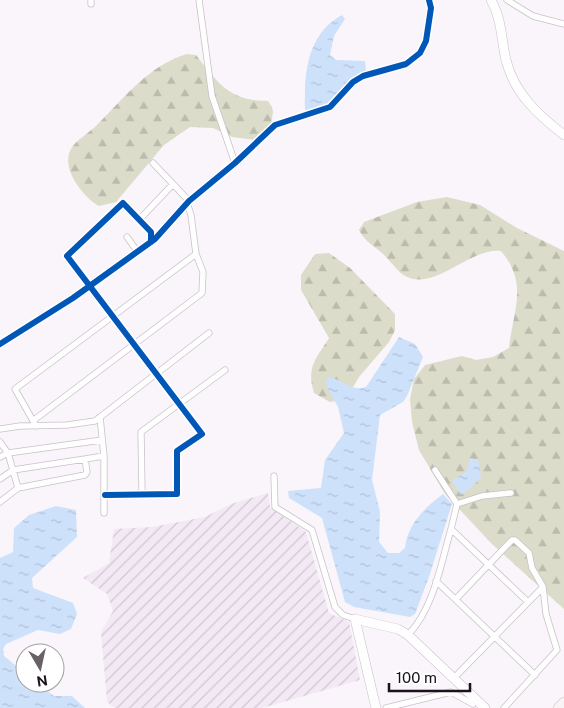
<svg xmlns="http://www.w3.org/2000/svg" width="564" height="708" viewBox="0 0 564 708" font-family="'Public Sans',sans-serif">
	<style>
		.industrial { fill: url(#industrial-furrows) }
		.forest { fill: url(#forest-firs) }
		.water { fill: url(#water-ripples) }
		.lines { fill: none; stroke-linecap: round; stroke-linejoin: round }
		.street-casing { stroke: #c7c2c7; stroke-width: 7 }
		.secondary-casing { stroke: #c7c2c7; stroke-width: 10 }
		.primary-casing { stroke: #c7bbc0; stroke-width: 10 }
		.street { stroke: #fefefe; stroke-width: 5.5 }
		.secondary { stroke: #fefefe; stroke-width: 9 }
		.primary { stroke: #f9f3f5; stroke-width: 9 }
		.cycleway-casing { stroke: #fff; stroke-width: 9 }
		.cycleway { stroke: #0057b8; stroke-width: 6 }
	</style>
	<defs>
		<pattern id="industrial-furrows" width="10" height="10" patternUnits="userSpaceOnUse" patternTransform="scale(1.25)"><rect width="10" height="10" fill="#f3e9f5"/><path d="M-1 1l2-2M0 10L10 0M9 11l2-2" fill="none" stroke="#d0c7d1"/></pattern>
		<pattern id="forest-firs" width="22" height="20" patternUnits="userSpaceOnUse" patternTransform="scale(1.25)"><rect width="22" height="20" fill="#dcdcca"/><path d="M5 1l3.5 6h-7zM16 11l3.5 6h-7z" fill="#bcbcad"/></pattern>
		<pattern id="water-ripples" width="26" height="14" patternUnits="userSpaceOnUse" patternTransform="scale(1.25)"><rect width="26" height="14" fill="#cee1fb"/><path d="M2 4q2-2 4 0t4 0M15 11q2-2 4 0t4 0" fill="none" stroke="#b0c0d7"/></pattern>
	</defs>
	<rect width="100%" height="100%" fill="#faf5fa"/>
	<path class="industrial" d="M268,493L270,507L306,532L329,613L349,622L360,680L262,708H115L107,702L101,632L113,611L107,594L83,578L109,563L114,529L152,527L205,517L231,504Z"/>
	<path class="forest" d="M187,54L196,55C218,83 229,101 268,101L272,107L273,112L271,124L261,138L255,140L232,137L213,128L190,127L164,145L116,202L99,206C83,197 60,168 71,149C76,140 89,133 97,125C123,99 149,65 187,54Z
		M447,197L480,205L517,228L564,251V609L492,544L445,494L419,450L412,422L410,399L414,379L425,365L462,356L476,360L493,357L509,348C513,310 529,284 501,251C468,248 435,292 405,276C398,272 392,263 386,257C377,247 365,243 359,230L364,222L417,202Z
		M329,253L350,268L395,314V330L389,342L359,377L346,399L330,402L314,393C306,367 316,359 329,338L301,290V275L315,254Z"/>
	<path class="water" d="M342,15L345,19L334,36L330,55L336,60L365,61L366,72L356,76L327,105L306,112C304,107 305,99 305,93C305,63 313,30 342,15Z
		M399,337L415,344L423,357L407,396L403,402L380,415L372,480L380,512L379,542L388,553H399L405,548C407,525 425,507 443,494L452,504L429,577L415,614L410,617L354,607L345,602L322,518L289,498L288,491L321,488L325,460L344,433L338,407L328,389L326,380L329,377C343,380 351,392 366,387Z
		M470,458L478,460L481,476L475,484L461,495L452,481L467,471Z
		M56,506L76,510L77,537L32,578L33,588L73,603L77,614L71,629L60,634L38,630L6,644L3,649L4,656L25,673V683H37L54,696H72L85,708H0V558L13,552L14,528L29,515Z"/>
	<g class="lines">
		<defs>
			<path id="street" d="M199,0L212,96L235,163
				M507,0L533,16L564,24
				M91,4V0
				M173,184L189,201
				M139,220L173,184L153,163
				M127,237L137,251
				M0,344L73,298L155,239L189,201L235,163L275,125L330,107L353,82L363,76L406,64L420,53L426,41L431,8L429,0
				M34,420L202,293L203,272L196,254L191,215L187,203
				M36,426L15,389L196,254
				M0,429L20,426L67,425L95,421L209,333
				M0,442L8,453L18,488
				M104,456V513
				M0,457L8,453L102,440
				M435,470L457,504L451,529
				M274,476L275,507L312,530L335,607L343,615L355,619
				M0,479L13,470L85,459
				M142,494L141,432L225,370
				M105,495L177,494V451L202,434L67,256L123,203L151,232V242
				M0,502L18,488L85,475L87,472L85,459L104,456L100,417
				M457,504L482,496L511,493
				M436,581L535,675
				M456,599L512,540H515L529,553L532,568L543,587L546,614L557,650L504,708
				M408,635C434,608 441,563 451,529L528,602
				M454,678L543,587
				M386,708L451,692L473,704"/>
			<path id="secondary" d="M491,0C502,19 501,39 506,60C514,93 538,115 564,135
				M376,708L355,619L398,629L408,635L485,708"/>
			<path id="primary" d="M558,708L564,702"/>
		</defs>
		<use href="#street" class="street-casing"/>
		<use href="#secondary" class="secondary-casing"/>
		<use href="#primary" class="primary-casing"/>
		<use href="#street" class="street"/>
		<use href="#secondary" class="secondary"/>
		<use href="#primary" class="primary"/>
		<defs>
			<path id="cycleway" d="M0,344L73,298L155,239L189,201L235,163L275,125L330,107L353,82L363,76L406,64L420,53L426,41L431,8L429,0
				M105,495L177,494V451L202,434L67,256L123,203L151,232V242"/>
		</defs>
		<use href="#cycleway" class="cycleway-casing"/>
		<use href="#cycleway" class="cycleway"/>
	</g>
	<g transform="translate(40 668) rotate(171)"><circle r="24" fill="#ffffff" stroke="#a3a1a3"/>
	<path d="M0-4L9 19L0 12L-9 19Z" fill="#686268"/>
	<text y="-8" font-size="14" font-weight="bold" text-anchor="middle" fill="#19131a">N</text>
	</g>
	<path d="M389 683v8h81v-8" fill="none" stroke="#19131a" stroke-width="2.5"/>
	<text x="396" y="683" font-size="15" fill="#19131a" stroke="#ffffff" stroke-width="4" paint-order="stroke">100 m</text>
</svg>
